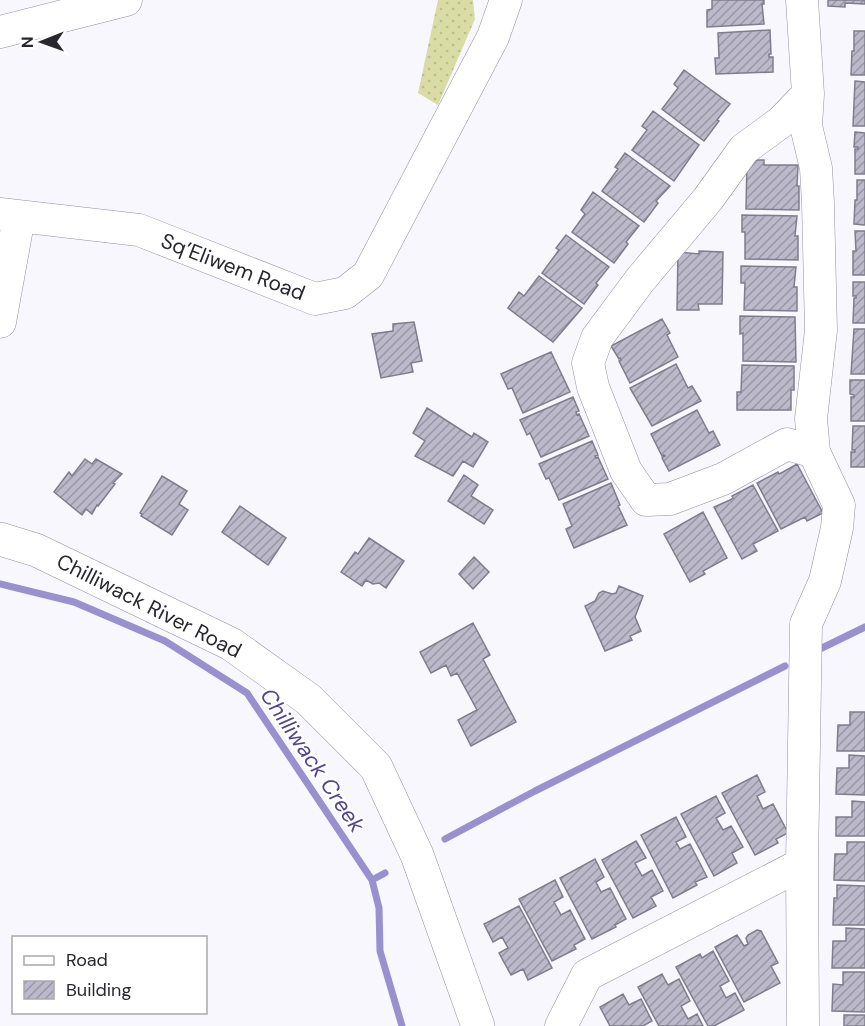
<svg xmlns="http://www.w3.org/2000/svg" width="865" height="1026" viewBox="0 0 865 1026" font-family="'DM Sans',sans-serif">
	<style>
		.green { fill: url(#green-dots) }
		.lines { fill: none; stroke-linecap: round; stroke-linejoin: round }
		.stream { stroke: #9990cf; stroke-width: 7 }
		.building { fill: url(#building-hatch); stroke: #7f7d8c; stroke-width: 1.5 }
		.minor-casing { stroke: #9291a0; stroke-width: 33 }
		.major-casing { stroke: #9291a0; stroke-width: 34 }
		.minor { stroke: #fff; stroke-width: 32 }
		.major { stroke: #fff; stroke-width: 33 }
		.labels { text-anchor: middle; stroke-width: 4.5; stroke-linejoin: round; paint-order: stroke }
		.street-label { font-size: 21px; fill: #28282e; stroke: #fff }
		.water-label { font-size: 22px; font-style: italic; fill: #544390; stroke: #fff }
	</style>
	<defs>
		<pattern id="green-dots" width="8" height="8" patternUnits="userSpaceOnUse" patternTransform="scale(1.5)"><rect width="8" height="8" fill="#d9dda5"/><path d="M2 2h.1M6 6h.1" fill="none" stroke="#babe8e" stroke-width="1.8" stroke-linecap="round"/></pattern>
		<pattern id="building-hatch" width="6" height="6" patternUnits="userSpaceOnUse" patternTransform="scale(1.5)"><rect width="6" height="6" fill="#bcbaca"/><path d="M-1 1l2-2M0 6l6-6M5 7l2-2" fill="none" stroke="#9997a4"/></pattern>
	</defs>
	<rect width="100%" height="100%" fill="#f8f7fe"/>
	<path class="green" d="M438,0H473L475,19L438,105L418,93Z"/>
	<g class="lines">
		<path class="stream" d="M0,584L74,602L165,641L247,693L372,880L379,908L380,951L402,1026
			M822,648L865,627
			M445,839L535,791L785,666
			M372,880L385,873"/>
	</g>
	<path class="building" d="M712,0H764V4H762L764,24L707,27V10L712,9Z
		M828,0H865V4L845,3V7L828,6Z
		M770,30L771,54H769V57H773V72L716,74L715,58H719L718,33Z
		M854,31H865V75H851L852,51H854Z
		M684,70L730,104L720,116L717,120L719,121L704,141L662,109L678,88L674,84Z
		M855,81L865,82V126H853Z
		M653,111L699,145L674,181L632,150L647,130L642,126Z
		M855,132L865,133V174H855V149H858V147H854Z
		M625,153L670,186L656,201L658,203L644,222L602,191L618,169L615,167Z
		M747,160H764V165H798L797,186H799V210L746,209Z
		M857,180H865V225L854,224L855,200H857Z
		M593,192L639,226L626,242L628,244L614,263L572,232L585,214L581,210Z
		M742,215L797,216L795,236H798V260L745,259V232H742Z
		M855,231H865V275H853V251H856Z
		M566,235L609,267L596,283L598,285L584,304L542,273L559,250L556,248Z
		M699,251L723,252L722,304H698L699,310H677L678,252L699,254Z
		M741,266L796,267L794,287H797V311L744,310L745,283H741Z
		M539,276L582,308L553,342L508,308L519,292L524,296Z
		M853,282H865V323H853L854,298H856V296H853Z
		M740,316L795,317L796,362L743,361V333L740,334Z
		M662,319L670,333L667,335L678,357L630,383L619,361L621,360L620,358L619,359L611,346Z
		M414,322L422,361L411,363L413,372L381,378L372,334L393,331V324Z
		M854,329H865V374H851Z
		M551,352L570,392L523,413L512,388L508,389L501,374Z
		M676,364L688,388L692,386L701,401L652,426L630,388Z
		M742,365L794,366V390H791V410H737V392H741Z
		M850,380H865V421H851V397H854V395L850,394Z
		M573,397L579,411L576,412L577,415L579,414L589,436L541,457L530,433L527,435L520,420Z
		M427,408L472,437L474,433L488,442L473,467L463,461L453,476L415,456L425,441L413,433Z
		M697,410L709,433L713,431L720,445L669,471L662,458L665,456L664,455L662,456L651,434Z
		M853,426H865V467H851V452H855V450H852Z
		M592,441L598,455L595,456L596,458L598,457L608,479L559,500L549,478L546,479L539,464Z
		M85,459L92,464L96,459L122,474L113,483L115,484L98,506L97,505L92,514L86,509L82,515L54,492L69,472L72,476Z
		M797,464L823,513L807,521L805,517L781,529L757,483L778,472L779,474L783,472Z
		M464,475L478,485L471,496L493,510L484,524L448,501Z
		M162,476L187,491L179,504L188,510L172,535L141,516L142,514L140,513Z
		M611,483L620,505L618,506L627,525L574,548L566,529L572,526L563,504Z
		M753,485L778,531L753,544L757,551L742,559L714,507L730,500L733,498L732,496Z
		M240,506L286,538L268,565L222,532Z
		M703,512L727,558L703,571L705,574L690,582L664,534Z
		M369,538L404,561L386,588L379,583L373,584L366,580L362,586L341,572L355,552L358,554Z
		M474,557L489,572L473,589L459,574Z
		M619,586L643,596L635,617L641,631L630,636L632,640L605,651L585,606L595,601L599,593L603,591L612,594L616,593Z
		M473,623L490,655L483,659L516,722L471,746L458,720L477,710L457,673L451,676L446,665L431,673L420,652Z
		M850,712H865V751H837L838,725H850Z
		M849,755L865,756V795L836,794L837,768H849Z
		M757,775L765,792L757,796L763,809L773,804L788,833L776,839L778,843L755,855L722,793Z
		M716,796L725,813L716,818L723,830L731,826L743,847L732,853L737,863L714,876L681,814Z
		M852,801L865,802V836H836V817H852Z
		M676,817L686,837L676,842L680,849L690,844L707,877L695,882L697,885L673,898L641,835Z
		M636,841L646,858L635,863L642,876L652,870L663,891L651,897L656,906L633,918L602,860Z
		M847,842H865V881L834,880L835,854H847Z
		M595,859L604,877L596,882L601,892L610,888L626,919L615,925L616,927L592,939L560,878Z
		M555,880L563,897L554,902L561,915L570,910L585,939L574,945L576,949L552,961L519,899Z
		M837,885L865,886V925H833L834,898H837Z
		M519,906L552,968L528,980L523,969L511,975L499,953L508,948L502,937L493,942L484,924Z
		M846,928L865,929V968H832L833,941H846Z
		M757,930L761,931L778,963L771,966L780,983L744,1002L715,947L737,935L744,946L748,944L746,938L748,935Z
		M713,951L729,981L720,986L726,998L735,993L744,1010L714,1026H708L676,967L700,954L702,958Z
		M843,972H865V1012L832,1011L833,984L843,985Z
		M662,974L668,985L679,979L690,1001L681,1006L688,1019L697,1014L703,1026H659L638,987Z
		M623,994L629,1005L641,999L652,1021L643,1026H610L600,1007Z
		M844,1015H865V1026H844Z"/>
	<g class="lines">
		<defs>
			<path id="minor" d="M802,0L808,94L781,122L744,149L708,199L640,280L597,338L588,363L593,387L626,471L646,500L670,499L723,479L787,444L814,452L839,505L837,528L825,581L806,624L802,864L803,1026
				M0,32L126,0
				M808,94L806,126L816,168L818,203L821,330L811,419L814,452
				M0,214L139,230L315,299L345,293L368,275L493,37L506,0
				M0,322L19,217
				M561,1026L587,975L802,864"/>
			<path id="major" d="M0,539L36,550L231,644L308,699L376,767L417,855L478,1026"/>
		</defs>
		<use href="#minor" class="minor-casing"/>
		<use href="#major" class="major-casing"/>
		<use href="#minor" class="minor"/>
		<use href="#major" class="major"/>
	</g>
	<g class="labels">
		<g class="street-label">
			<text transform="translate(233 267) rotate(21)" y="7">Sq’Eliwem Road</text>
			<text transform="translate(149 606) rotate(27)" y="7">Chilliwack River Road</text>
		</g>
		<g class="water-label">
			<text transform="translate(313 760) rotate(56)" y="8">Chilliwack Creek</text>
		</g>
	</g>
	<rect x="12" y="936" width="195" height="78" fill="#ffffff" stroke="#a9a9ab" stroke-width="1.5"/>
	<rect x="24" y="956" width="30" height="9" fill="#ffffff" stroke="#a9a9ab" stroke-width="1.5"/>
	<text x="66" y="966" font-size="18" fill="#28282e">Road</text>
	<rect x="24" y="981" width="30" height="18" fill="url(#building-hatch)" stroke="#a9a9ab" stroke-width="1.5"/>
	<text x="66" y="996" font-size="18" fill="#28282e">Building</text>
	<g transform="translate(42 42) rotate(269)" stroke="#ffffff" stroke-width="4.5" paint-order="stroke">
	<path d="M0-4.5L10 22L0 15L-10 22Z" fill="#28282e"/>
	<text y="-9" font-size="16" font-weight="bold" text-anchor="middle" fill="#28282e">N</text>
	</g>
</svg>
